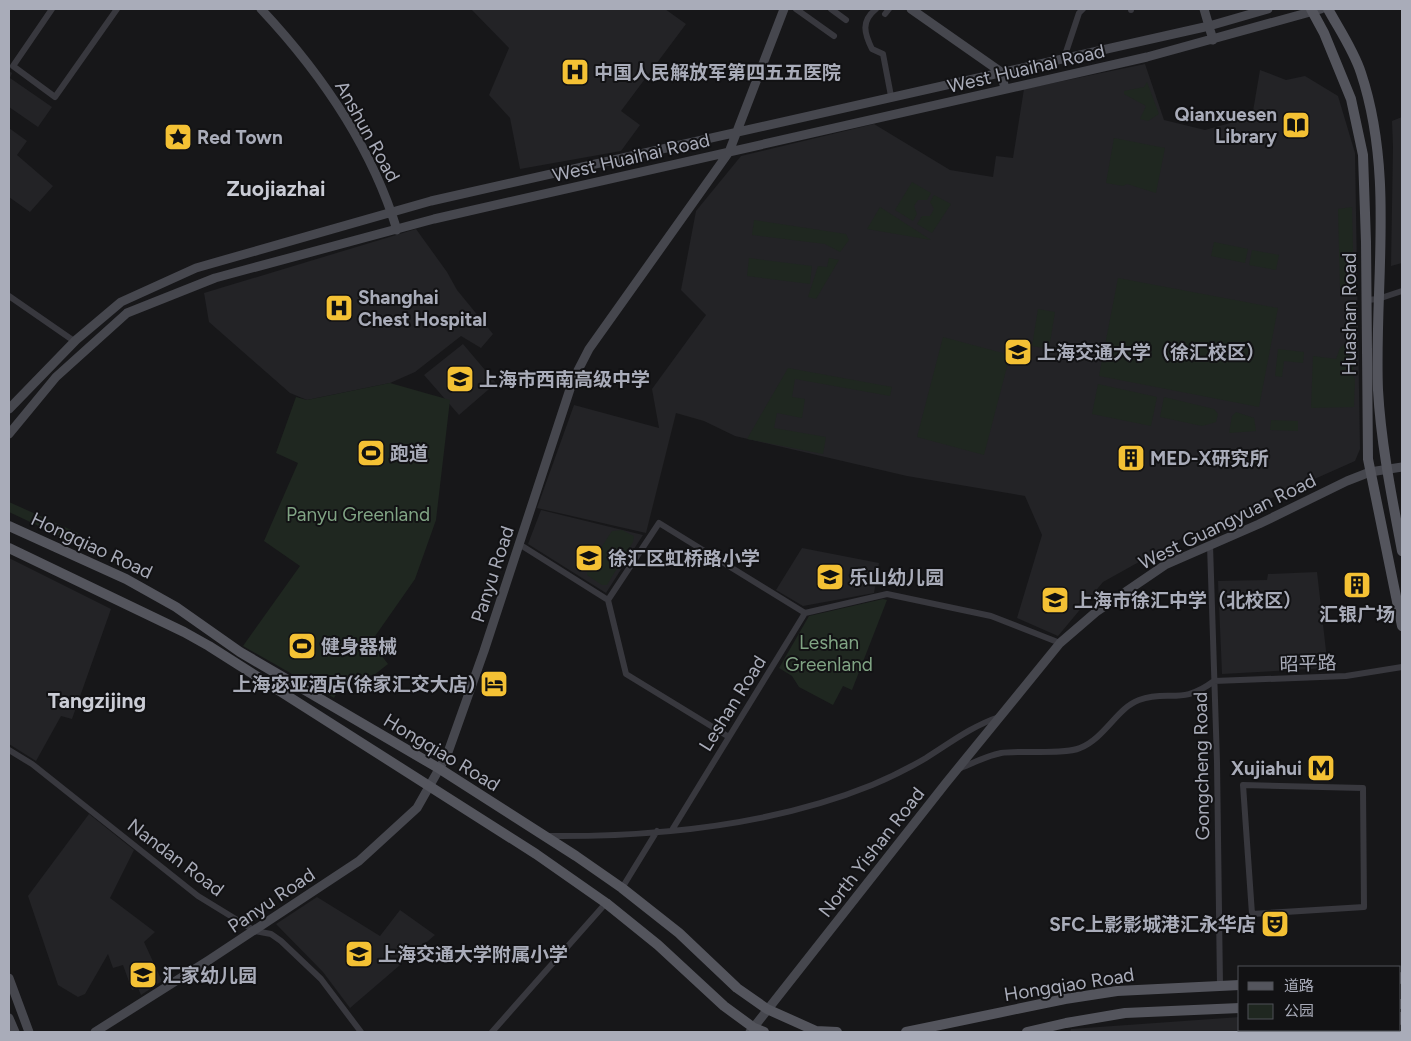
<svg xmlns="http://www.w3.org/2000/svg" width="1411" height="1041" viewBox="0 0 1411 1041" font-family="Figtree,'Noto Sans SC',sans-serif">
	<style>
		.built { fill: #232326 }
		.green { fill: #1f2720 }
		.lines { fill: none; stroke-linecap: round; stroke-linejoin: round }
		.street { stroke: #38383e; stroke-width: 6 }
		.secondary { stroke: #46474e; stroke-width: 9 }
		.primary { stroke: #54555d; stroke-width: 10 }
		.labels { text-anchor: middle; stroke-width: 4; stroke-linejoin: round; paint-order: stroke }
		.street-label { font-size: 19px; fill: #a9acb9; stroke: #121214 }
		.poi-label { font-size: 19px; font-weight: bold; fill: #a9acb9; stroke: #121214; text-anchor: start }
		.park-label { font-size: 19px; fill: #80a484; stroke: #121214 }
		.quarter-label { font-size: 21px; font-weight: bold; fill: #caccd5; stroke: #121214 }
	</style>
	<rect width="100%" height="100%" fill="#171719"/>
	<path class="built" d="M471,9H665L686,24L621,111L640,125L621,151L520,169L510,118L489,95L509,48Z
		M1145,64L1164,120L1205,130L1252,117L1260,70L1286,80L1305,76L1338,96L1355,153L1360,449L1355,461L1182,538L1103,582L1058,636L1017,618L1042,535L1025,496L907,476L735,436L704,421L676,413L646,533L537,508L574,405L659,428L652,389L706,315L681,290L696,211L741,156L874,124L950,170L993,177L996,156L1013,158L1024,89Z
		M9,71L12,73L10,78L52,107L38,127L9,107Z
		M1402,117V263L1391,266L1393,147L1392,121Z
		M9,128L27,141L17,155L53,186L30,212L9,197Z
		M416,229L447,272L457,290L493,334L481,348L461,336L415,372L390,383L307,400L290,393L209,322L204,293Z
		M463,344L496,383L459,415L424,375Z
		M541,510L643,535L606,593L528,544Z
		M802,548L879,563L874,593L803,606L776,590Z
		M9,558L111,609L72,719L61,716L36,761L9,744Z
		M1317,572L1328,668L1222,674L1218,581L1267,580L1268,574Z
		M89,814L134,850L110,898L155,932L144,942L162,981L141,995L138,988L132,990L123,965L113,968L108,954L85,994L78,997L58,985L28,896Z
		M317,897L380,936L400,910L435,935L350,1008L323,972L276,924Z
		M1240,1017V1030H1249L1248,1032H1070L1071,1029Z"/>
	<path class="green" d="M1147,82L1159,114L1148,121L1140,119L1146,106L1124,94V91L1144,87Z
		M1114,138L1165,148L1156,193L1127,184L1123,186L1106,183Z
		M912,182L931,193L927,200H918L914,206L917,214L913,221L895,210Z
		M934,195L951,204L932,233L917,224L922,216H930L934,209L930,202Z
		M880,207L931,240L867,229Z
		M1352,207L1354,289L1340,288L1338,209Z
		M754,220L846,234L849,240L840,252L825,244L752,235Z
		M1214,242L1248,249L1245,263L1211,256Z
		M1252,250L1279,255L1276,270L1249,265Z
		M749,258L812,266L810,284L747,276Z
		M829,258L839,260L816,299L808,297L818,266L827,267Z
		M1118,278L1278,308L1259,407L1099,376Z
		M1038,309L1055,312L1049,349L1032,346Z
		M1350,330L1355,331L1353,377L1355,378L1354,407L1311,408L1313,356L1336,359L1340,348L1349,340L1348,332Z
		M943,337L1010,355L984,455L917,437Z
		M1278,349L1304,352L1303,363L1284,361L1282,377L1275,376Z
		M788,368L892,387L890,396L795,379L792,397L805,399L802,418L777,413L774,428L826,437L823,454L747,439Z
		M390,383L450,400L436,520L415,579L371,642L388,664L374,675L345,679L334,698L243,646L300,566L264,541L298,463L276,453L296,397L307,400Z
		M1098,384L1157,397L1151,426L1092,414Z
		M1164,397L1214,409L1218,414L1216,422L1202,426L1160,417Z
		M1236,412L1254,418L1256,431L1229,433L1232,416Z
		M1271,420L1298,421V431L1270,430Z
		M9,502L78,533L75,543L9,512Z
		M622,530L634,536L633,542L607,585H602L587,575V569L612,531Z
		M883,599L887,600L852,690L843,686L833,705L799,687L792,676L779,668L809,616Z"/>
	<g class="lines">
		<path class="street" d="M52,9L13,66L55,97L117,9
			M796,9L834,36
			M831,9L846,20
			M876,9C861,21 864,33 872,49L883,54L891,96
			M1131,9V10
			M885,14L889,9
			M1064,58L1079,13L1083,9
			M9,296L74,341
			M1367,300L1378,299L1402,291
			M519,544L608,600L626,674L729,737
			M1210,545L1217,762L1220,986
			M608,600L659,523L805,613
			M9,750L32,764L198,896L255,931L271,934L281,941L321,979L361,1032
			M958,769C971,764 986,756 1001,753C1020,750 1065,755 1080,748C1105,738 1117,708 1139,700C1169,689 1181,706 1214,681L1346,676L1402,667
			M1243,785L1363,788L1364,907L1252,914Z
			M672,830L805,613L887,594L991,616L1060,643
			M547,836C656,837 771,826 872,785C891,777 909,768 926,758C950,743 972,726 999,717
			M622,888L657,831
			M492,1032L606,903"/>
		<path class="secondary" d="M261,9C321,73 371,145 397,230
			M911,9L1001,72L1005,89
			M1204,9L1213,40
			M9,409L76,340L121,302L196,268L431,201L1209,26L1268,9
			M9,434L56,377L127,313L215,278L434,219L1147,57L1321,9
			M9,978L29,1032
			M9,1018L15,1032
			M95,1032L209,960L359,861L417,808L447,755L484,651L573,380L589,349L729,152L784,9
			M750,1032L946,783L1060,643L1096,612L1165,565L1259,524L1347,481L1370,472L1402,467"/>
		<path class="primary" d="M1311,9L1324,33L1351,99L1363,155L1366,242L1368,459L1402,626
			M1328,9C1339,29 1354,51 1361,73C1395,175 1374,285 1378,390C1381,444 1392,498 1402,551
			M9,526L126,579L176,607L240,652L440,769L576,856L622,888L679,933L737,988L767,1009L816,1031L837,1032
			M9,548L184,632L209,646L536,854L606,903L658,945L724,1006L754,1028L764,1032
			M1400,979L1402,977
			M1400,1004H1402
			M1400,1017L1402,1020
			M906,1032L1065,999L1117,991L1240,985
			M1027,1032L1066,1023L1125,1013L1240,1008"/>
	</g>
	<defs>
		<symbol id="hospital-square" viewBox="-11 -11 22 22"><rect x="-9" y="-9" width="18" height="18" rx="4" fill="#f4c134" stroke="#121214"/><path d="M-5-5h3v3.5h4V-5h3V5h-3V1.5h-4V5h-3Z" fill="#111"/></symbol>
		<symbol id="library-square" viewBox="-11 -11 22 22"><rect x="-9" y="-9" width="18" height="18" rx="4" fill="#f4c134" stroke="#121214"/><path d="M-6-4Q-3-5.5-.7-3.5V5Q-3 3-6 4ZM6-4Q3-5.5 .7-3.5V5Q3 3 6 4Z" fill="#111"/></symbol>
		<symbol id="sight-square" viewBox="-11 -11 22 22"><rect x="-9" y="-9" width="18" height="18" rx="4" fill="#f4c134" stroke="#121214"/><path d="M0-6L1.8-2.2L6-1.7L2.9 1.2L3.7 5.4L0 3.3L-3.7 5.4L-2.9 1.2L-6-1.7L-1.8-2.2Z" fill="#111"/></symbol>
		<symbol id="university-square" viewBox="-11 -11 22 22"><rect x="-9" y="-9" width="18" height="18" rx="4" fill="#f4c134" stroke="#121214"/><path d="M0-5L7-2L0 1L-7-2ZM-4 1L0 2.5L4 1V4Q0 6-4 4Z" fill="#111"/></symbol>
		<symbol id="school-square" viewBox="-11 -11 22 22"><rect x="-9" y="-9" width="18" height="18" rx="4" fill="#f4c134" stroke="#121214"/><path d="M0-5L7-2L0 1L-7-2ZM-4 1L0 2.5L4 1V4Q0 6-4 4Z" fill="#111"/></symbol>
		<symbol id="stadium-square" viewBox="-11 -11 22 22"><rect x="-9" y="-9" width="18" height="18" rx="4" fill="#f4c134" stroke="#121214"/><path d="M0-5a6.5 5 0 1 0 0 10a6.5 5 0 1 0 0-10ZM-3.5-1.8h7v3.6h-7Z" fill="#111"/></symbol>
		<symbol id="building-square" viewBox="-11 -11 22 22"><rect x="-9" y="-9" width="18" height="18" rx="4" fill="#f4c134" stroke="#121214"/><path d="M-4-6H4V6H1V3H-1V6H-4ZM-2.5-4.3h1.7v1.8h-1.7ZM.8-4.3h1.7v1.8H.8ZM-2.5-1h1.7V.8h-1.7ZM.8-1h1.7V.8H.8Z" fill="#111"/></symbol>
		<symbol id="hotel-square" viewBox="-11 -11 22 22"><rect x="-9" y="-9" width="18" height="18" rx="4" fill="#f4c134" stroke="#121214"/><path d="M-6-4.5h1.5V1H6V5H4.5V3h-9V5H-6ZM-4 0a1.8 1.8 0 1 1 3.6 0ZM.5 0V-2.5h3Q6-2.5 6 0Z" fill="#111"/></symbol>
		<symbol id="metro-square" viewBox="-11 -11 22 22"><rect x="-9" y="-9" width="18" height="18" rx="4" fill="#f4c134" stroke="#121214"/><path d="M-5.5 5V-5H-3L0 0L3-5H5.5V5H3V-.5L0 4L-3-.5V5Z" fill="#111"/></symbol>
		<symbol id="theatre-square" viewBox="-11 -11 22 22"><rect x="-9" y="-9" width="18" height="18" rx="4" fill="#f4c134" stroke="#121214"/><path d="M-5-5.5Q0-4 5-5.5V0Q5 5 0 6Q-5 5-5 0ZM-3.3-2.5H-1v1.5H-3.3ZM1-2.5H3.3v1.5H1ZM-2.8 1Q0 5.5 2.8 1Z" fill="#111"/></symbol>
	</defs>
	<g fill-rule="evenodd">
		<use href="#hospital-square" x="559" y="56" width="32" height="32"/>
		<use href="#library-square" x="1280" y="109" width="32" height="32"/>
		<use href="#sight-square" x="162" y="121" width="32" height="32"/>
		<use href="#hospital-square" x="323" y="292" width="32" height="32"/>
		<use href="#university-square" x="1002" y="336" width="32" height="32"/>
		<use href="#school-square" x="444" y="363" width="32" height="32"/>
		<use href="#stadium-square" x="355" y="437" width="32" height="32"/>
		<use href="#building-square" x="1115" y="442" width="32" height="32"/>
		<use href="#school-square" x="573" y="542" width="32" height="32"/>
		<use href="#school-square" x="814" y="561" width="32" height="32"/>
		<use href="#building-square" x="1341" y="569" width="32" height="32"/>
		<use href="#school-square" x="1039" y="584" width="32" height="32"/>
		<use href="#stadium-square" x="286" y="630" width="32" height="32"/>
		<use href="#hotel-square" x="478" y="668" width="32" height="32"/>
		<use href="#metro-square" x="1305" y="752" width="32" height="32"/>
		<use href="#theatre-square" x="1259" y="908" width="32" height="32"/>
		<use href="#school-square" x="343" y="938" width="32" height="32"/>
		<use href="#school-square" x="127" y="959" width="32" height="32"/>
	</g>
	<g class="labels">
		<g class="street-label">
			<text transform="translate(1026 68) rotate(-13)" y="7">West Huaihai Road</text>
			<text transform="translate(368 131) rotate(61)" y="7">Anshun Road</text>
			<text transform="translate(631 157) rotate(-13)" y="7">West Huaihai Road</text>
			<text transform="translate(1349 314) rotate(-90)" y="7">Huashan Road</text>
			<text transform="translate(1227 521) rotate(-26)" y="7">West Guangyuan Road</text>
			<text transform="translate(92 545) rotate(25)" y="7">Hongqiao Road</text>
			<text transform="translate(492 574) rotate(-72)" y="7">Panyu Road</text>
			<text transform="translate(1308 663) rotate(-2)" y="7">昭平路</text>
			<text transform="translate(732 703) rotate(-58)" y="7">Leshan Road</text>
			<text transform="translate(442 752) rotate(31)" y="7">Hongqiao Road</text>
			<text transform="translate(1201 766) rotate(-91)" y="7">Gongcheng Road</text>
			<text transform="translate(871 852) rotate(-52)" y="7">North Yishan Road</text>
			<text transform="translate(176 857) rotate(37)" y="7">Nandan Road</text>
			<text transform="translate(271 900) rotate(-34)" y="7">Panyu Road</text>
			<text transform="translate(1069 984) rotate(-9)" y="7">Hongqiao Road</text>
		</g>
		<g class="poi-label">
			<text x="594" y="79">中国人民解放军第四五五医院</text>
			<text x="1277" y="121" text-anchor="end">Qianxuesen<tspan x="1277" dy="22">Library</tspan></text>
			<text x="197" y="144">Red Town</text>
			<text x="358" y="304">Shanghai<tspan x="358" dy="22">Chest Hospital</tspan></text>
			<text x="1037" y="359">上海交通大学（徐汇校区）</text>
			<text x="479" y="386">上海市西南高级中学</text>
			<text x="390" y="460">跑道</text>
			<text x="1150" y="465">MED-X研究所</text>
			<text x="608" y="565">徐汇区虹桥路小学</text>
			<text x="849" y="584">乐山幼儿园</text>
			<text x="1074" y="607">上海市徐汇中学（北校区）</text>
			<text x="1357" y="621" text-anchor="middle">汇银广场</text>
			<text x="321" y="653">健身器械</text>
			<text x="475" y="691" text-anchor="end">上海宓亚酒店(徐家汇交大店)</text>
			<text x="1302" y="775" text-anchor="end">Xujiahui</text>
			<text x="1256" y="931" text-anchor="end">SFC上影影城港汇永华店</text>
			<text x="378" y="961">上海交通大学附属小学</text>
			<text x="162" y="982">汇家幼儿园</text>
		</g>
		<g class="park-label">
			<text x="358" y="521">Panyu Greenland</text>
			<text x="829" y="649">Leshan<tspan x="829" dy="22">Greenland</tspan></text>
		</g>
		<g class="quarter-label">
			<text x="276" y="196">Zuojiazhai</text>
			<text x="97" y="708">Tangzijing</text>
		</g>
	</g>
	<rect width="1411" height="1041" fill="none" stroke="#a9acb9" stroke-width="20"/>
	<rect x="1238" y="966" width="162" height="65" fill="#121214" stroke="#4e5056"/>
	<rect x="1248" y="982" width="25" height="8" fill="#54555d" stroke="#4e5056"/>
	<text x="1284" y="991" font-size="15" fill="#a9acb9">道路</text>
	<rect x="1248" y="1004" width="25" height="15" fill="#1f2720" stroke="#4e5056"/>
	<text x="1284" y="1016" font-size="15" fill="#a9acb9">公园</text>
</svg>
